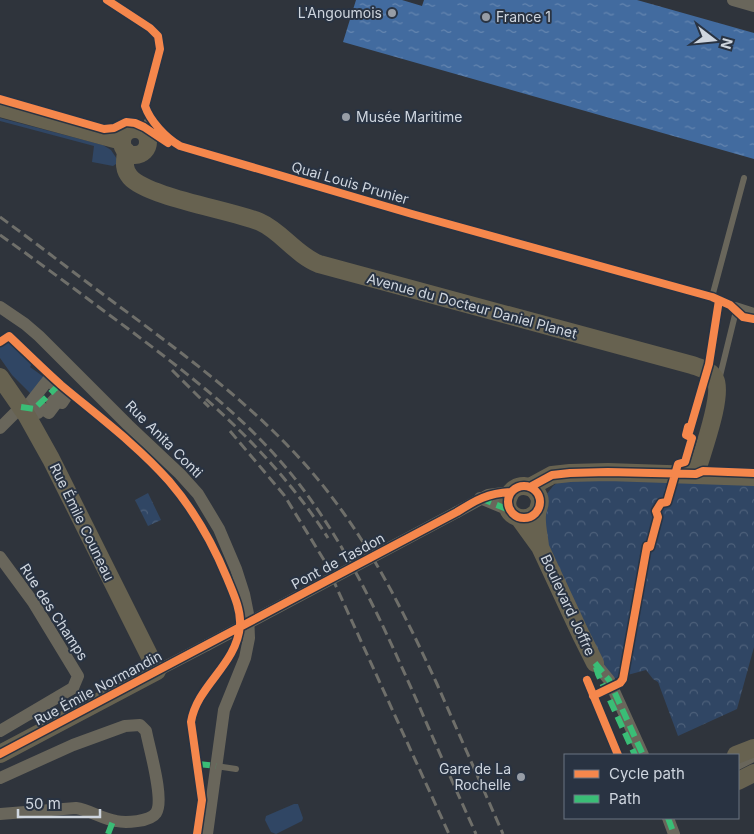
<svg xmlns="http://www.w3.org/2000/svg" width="754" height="834" viewBox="0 0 754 834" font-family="Inter,sans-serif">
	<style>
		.green { fill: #304664 }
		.park { fill: url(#park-crowns) }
		.water { fill: url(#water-ripples) }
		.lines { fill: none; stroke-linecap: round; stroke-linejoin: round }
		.lane { stroke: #69665b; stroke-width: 6 }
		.street { stroke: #69665b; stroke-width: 12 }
		.secondary { stroke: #676250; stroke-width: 18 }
		.rail { stroke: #6f6f6a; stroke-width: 3; stroke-dasharray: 10 5; stroke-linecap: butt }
		.street-bridge { stroke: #69665b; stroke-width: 12 }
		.quiet { stroke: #3abd76; stroke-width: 6; stroke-dasharray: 12 6; stroke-linecap: butt }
		.cycleway-casing { stroke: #293342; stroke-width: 11 }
		.cycleway { stroke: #f5874c; stroke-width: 8 }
		.poi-dot { fill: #979da6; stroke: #293342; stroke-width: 2 }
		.labels { text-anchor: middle; stroke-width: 4; stroke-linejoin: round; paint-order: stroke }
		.poi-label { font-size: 14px; fill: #cfd6df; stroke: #293342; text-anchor: end }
		.street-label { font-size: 14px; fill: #cfd6df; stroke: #293342 }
	</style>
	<defs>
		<pattern id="park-crowns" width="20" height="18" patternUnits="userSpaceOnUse" patternTransform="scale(1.25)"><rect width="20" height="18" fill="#304664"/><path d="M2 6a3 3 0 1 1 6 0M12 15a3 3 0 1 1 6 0" fill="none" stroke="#4d607a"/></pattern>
		<pattern id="water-ripples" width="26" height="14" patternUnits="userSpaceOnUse" patternTransform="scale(1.25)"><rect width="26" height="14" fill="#426b9f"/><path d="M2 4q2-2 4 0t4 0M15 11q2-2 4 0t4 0" fill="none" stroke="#6586b0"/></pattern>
	</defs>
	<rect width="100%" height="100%" fill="#2f343c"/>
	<path class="green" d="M0,118L103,145L111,150L119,162L113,166L92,162L94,146L0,121Z
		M7,341L33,362L30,367L48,380L34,397L12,375L0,358V345Z
		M294,804H298L303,818L302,821L276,834L271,832L265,820L266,816Z"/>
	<path class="park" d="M570,473L754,477V647L737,709L678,736L658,682L653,679L646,670L609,680L540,547V503L553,486Z
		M148,493L161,520L148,526L135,500Z"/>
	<path class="water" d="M356,0H402L422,6L424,0H637L754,33V159L343,42Z"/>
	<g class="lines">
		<path class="lane" d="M107,0L150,28L158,36L160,49L145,106C151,125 171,143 188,150L719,300L735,308V315L719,380
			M145,132L144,127L150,116
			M710,296L712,297L744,178
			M216,766L236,769
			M738,767L754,759"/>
		<path class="street" d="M733,0L754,6
			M0,307L25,324L39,336L128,425L180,474L198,494L219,529L236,569L244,594L248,614L249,638L245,658L224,710L207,834
			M735,308L754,314
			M48,380L54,385L56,383L68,394L62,403L56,398L52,402L55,405L49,413L42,408L38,413L30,403Z
			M0,428L21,407
			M480,498L509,510
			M457,512L488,495L511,492
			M0,557L33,602L78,676L73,688L0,731
			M595,663L609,680L643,755
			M157,671L207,645
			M0,778L73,745L125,726L140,725L146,731C149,748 165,800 156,813C150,822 125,823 116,821C102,819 90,810 76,808L0,814
			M668,818L674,834"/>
		<path class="secondary" d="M0,108L122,141
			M122 142a13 13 0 1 1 26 0a13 13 0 1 1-26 0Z
			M126,151C125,161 123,169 130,177C147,197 231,210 260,222C281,231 296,255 319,264L692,365C700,368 711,370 715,379C724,395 701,455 696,474
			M0,377L27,416L51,459L157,671L0,754
			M530,487L552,475L570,473L608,472L754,477
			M536,513C522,525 501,514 509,496C514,482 534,483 539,497C542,504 537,508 537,515C536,524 539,536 540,546
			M519,518L540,547L581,635L595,663
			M736,755L754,748
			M738,781L754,773"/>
		<path class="rail" d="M0,217C44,249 87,283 131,315C203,369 273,421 328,492C374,551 406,617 437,684C459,734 481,784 503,834
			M0,235C43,265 85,297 127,328C188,374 249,420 296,480C350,549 385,629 420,708C438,750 457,792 476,834
			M172,370L209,407
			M206,399C252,440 295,486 328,538
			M230,431L284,495L324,560L449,834"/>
		<path class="street-bridge" d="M207,645L457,512"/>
		<path class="quiet" d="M21,407L34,409L60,384
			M480,498L509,510
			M595,663L609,680L643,755
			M596,667L598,674L635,755
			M198,764L216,766
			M668,818L674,834
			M108,834L113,821"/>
		<defs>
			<path id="cycleway" d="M107,0L150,28L158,36L160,49L145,106C150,121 166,138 180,146L412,214L712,297L730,305L743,317L754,319
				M0,99L104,129L114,128L126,122L135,123L144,127L168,143
				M0,342L9,336C26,352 43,369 61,385C98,416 137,445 169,481C193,509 213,544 227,578C233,593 241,609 240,625C237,665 197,685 191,722L202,800L197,834
				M688,436L709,364L719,300
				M508 502a16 16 0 1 1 32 0a16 16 0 1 1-32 0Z
				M530,487L552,475L570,473L608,472L696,474L703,471L754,473
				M587,680L618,755
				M593,696L620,683L623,679L647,546L650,547L658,517L656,511L661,503L667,502L678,464L685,462L692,438L686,435L688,427
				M0,754L457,512C476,500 488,493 511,492"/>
		</defs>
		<use href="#cycleway" class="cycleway-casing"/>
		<use href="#cycleway" class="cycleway"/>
	</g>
	<g class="poi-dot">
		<circle cx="392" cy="13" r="5"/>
		<circle cx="486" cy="17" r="5"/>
		<circle cx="346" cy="117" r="5"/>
		<circle cx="521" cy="777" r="5"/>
	</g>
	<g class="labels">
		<g class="poi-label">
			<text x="382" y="18">L'Angoumois</text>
			<text x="496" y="22" text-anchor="start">France 1</text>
			<text x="356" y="122" text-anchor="start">Musée Maritime</text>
			<text x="511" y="774">Gare de La<tspan x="511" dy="16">Rochelle</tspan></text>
		</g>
		<g class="street-label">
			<text transform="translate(350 183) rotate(16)" y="5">Quai Louis Prunier</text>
			<text transform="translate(472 306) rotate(15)" y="5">Avenue du Docteur Daniel Planet</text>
			<text transform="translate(164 439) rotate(45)" y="5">Rue Anita Conti</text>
			<text transform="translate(82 522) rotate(64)" y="5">Rue Émile Couneau</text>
			<text transform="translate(338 561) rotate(-28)" y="5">Pont de Tasdon</text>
			<text transform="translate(568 605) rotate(65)" y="5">Boulevard Joffre</text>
			<text transform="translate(54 612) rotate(57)" y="5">Rue des Champs</text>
			<text transform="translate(98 688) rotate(-28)" y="5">Rue Émile Normandin</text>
		</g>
	</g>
	<rect x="564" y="754" width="175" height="65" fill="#293342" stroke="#6b7481"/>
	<rect x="574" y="770" width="25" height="8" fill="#f5874c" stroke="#6b7481"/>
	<text x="609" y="779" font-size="15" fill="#cfd6df">Cycle path</text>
	<rect x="574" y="795" width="25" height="8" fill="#3abd76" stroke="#6b7481"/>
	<text x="609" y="804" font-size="15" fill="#cfd6df">Path</text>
	<g transform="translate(714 40) rotate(106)" stroke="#293342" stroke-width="4" paint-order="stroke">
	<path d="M0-4L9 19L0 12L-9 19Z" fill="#cfd6df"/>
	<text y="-8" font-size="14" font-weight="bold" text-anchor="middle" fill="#cfd6df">N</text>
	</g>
	<path d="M18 809v8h82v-8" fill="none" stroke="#cfd6df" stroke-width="2.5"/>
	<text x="25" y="809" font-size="15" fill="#cfd6df" stroke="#293342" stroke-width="4" paint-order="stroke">50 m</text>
</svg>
